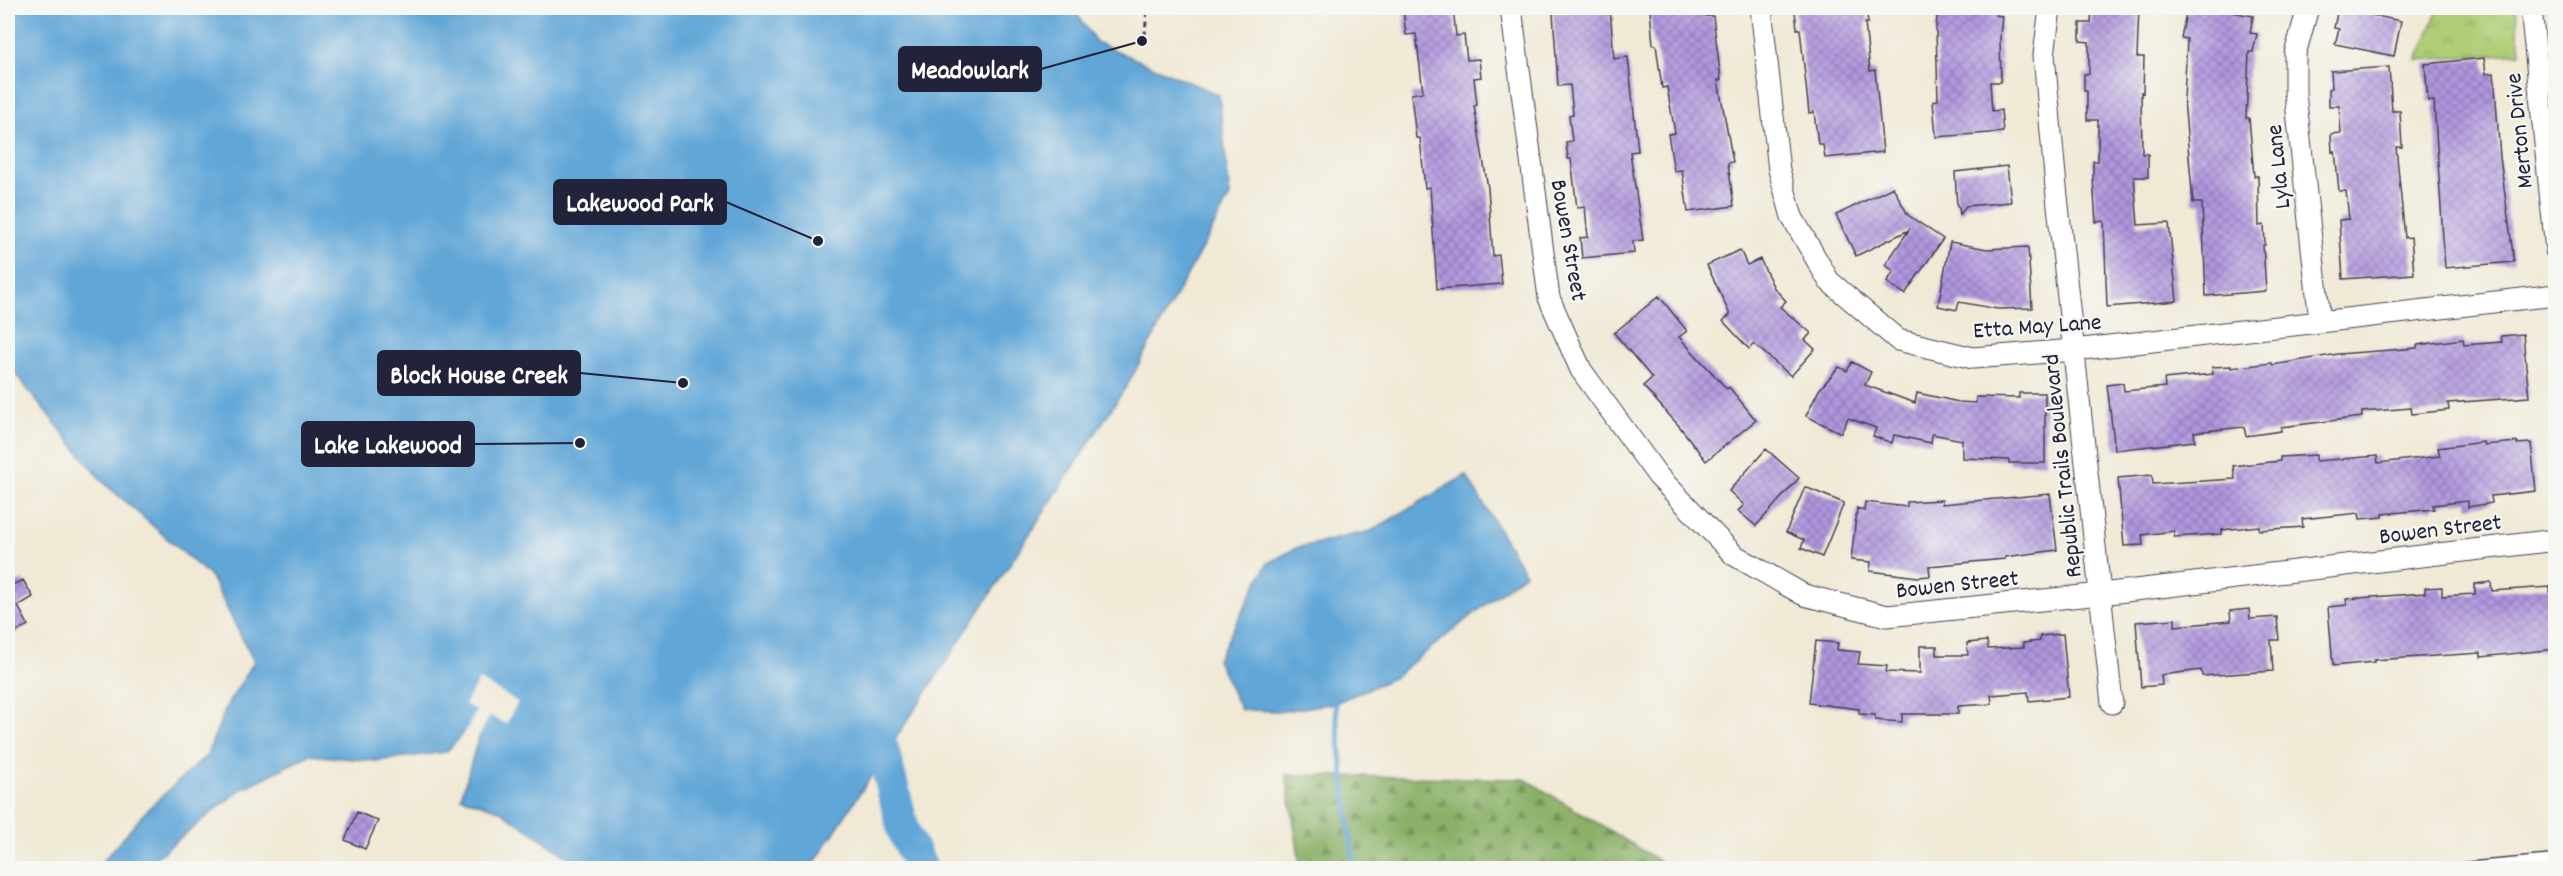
<svg xmlns="http://www.w3.org/2000/svg" width="2563" height="876" viewBox="0 0 2563 876" font-family="Dekko,sans-serif">
	<style>
		.forest { fill: url(#forest-firs); stroke: #566a51; stroke-width: 1.5 }
		.park { fill: url(#park-tufts); stroke: #687858; stroke-width: 1.5 }
		.water { fill: #61a6d7; stroke: #426489; stroke-width: 1.5 }
		.pier { fill: #f0e9d5 }
		.lines { fill: none; stroke-linecap: round; stroke-linejoin: round }
		.stream { stroke: #61a6d7; stroke-width: 5 }
		.river { stroke: #61a6d7; stroke-width: 33 }
		.building { fill: url(#building-cross-hatch) }
		.service-casing { stroke: #414052; stroke-width: 13 }
		.minor-casing { stroke: #414052; stroke-width: 23 }
		.path { stroke: #414052; stroke-width: 3; stroke-dasharray: 4.5 4.5; stroke-linecap: butt }
		.service { stroke: #fff; stroke-width: 10 }
		.minor { stroke: #fff; stroke-width: 21 }
		.labels { text-anchor: middle; stroke-width: 4.5; stroke-linejoin: round; paint-order: stroke }
		.street-label { font-size: 24px; fill: #22223b; stroke: #f6f6f2 }
		.leader { fill: none; stroke: #22223b; stroke-width: 2 }
		.callout-dot { fill: #22223b; stroke: #f6f6f2; stroke-width: 2 }
		.callout { fill: #22223b; stroke: #22223b; stroke-width: 2 }
		.callout-label { font-size: 26px; text-anchor: middle; font-weight: bold; fill: #fff }
	</style>
	<defs>
		<pattern id="forest-firs" width="22" height="20" patternUnits="userSpaceOnUse" patternTransform="scale(1.5)"><rect width="22" height="20" fill="#8bb167"/><path d="M5 1l3.5 6h-7zM16 11l3.5 6h-7z" fill="#719056"/></pattern>
		<pattern id="park-tufts" width="24" height="20" patternUnits="userSpaceOnUse" patternTransform="scale(1.5)"><rect width="24" height="20" fill="#afce76"/><path d="M3 7l-1-3M5 7V3M7 7l1-3M15 17l-1-3M17 17v-4M19 17l1-3" fill="none" stroke="#96b167"/></pattern>
		<pattern id="building-cross-hatch" width="8" height="8" patternUnits="userSpaceOnUse" patternTransform="scale(1.5)"><rect width="8" height="8" fill="#b196de"/><path d="M0 0l8 8M0 8l8-8" fill="none" stroke="#907ab5"/></pattern>
	</defs>
	<rect width="100%" height="100%" fill="#f6f6f2"/>
	<filter id="ink" filterUnits="userSpaceOnUse"><feTurbulence type="fractalNoise" baseFrequency=".0167" numOctaves="2"/><feDisplacementMap in="SourceGraphic" scale="12" xChannelSelector="R" yChannelSelector="G"/><feConvolveMatrix kernelMatrix="1 2 1 2 8 2 1 2 1" color-interpolation-filters="sRGB"/></filter>
	<filter id="wash" filterUnits="userSpaceOnUse"><feTurbulence type="fractalNoise" baseFrequency=".008" numOctaves="4" result="noise"/><feDisplacementMap in="SourceGraphic" scale="24" xChannelSelector="R" yChannelSelector="G"/><feGaussianBlur stdDeviation="1.35" result="paint"/><feColorMatrix in="noise" values="0 0 0 0 0 0 0 0 0 0 0 0 0 0 0 0 0 1.4 0 .05"/><feComposite in="paint" operator="in"/></filter>
	<g filter="url(#wash)">
		<rect width="100%" height="100%" fill="#f0e9d5"/>
		<path class="forest" d="M1286,775L1525,779L1671,868H1301Z"/>
		<path class="park" d="M2439,8H2516L2520,53L2417,60Z"/>
		<path class="water" d="M8,8H1073L1096,42L1219,95L1230,196L1129,382L811,868H584L499,810L461,797L487,709L446,752L375,761L309,755L240,790L143,868H97L149,808L207,755L227,705L254,662L211,577L103,482L8,365Z
			M1466,475L1525,573L1393,678L1335,703L1283,711L1241,710L1217,660L1267,564L1296,548L1371,531Z"/>
		<path class="pier" d="M479,680L518,702L506,724L490,716L473,747L481,719L459,742L477,711L465,704Z"/>
		<g class="lines">
			<path class="stream" d="M1335,703L1354,868"/>
			<path class="river" d="M869,716L883,751L904,832L921,868"/>
		</g>
		<g id="blocks">
			<path class="building" d="M1403,8H1453L1456,36L1464,35L1467,60L1479,59L1481,77L1474,78L1477,105L1474,106L1488,188L1493,256L1499,255L1502,284L1437,289L1430,187L1425,188L1420,138H1416L1411,94L1423,92L1416,34L1406,35Z
				M1673,8H1705L1706,16H1713L1721,80H1718L1733,162L1728,163L1734,206L1688,212L1682,170L1674,171L1668,134L1675,133L1667,87L1662,88L1656,45H1653L1650,9Z
				M1805,8H1866L1868,23H1865L1870,71L1875,70L1883,152L1825,158L1823,144H1818L1814,112L1809,113L1800,29H1797L1795,11L1806,10Z
				M1938,8H1996L1995,15L2002,16L2000,37L2001,82H1990L1992,111L2001,110L2003,132L1936,137L1933,101L1938,100L1936,28Z
				M2092,8H2139L2137,57H2144L2143,93L2141,92L2142,154H2148V177H2134L2138,225L2169,223L2177,301L2107,307L2104,221L2096,222L2093,179V161H2098V120H2087V91H2084V74H2089V42L2080,41V23H2091Z
				M2187,8H2211L2253,16L2250,33L2257,34L2253,52H2249L2246,118H2249L2254,176H2258L2259,226L2264,225L2265,245H2263L2266,291L2206,296L2202,203H2193L2184,100L2187,39L2181,38Z
				M2338,8L2401,21L2394,56L2335,44L2339,29L2334,28Z
				M1610,9L1614,59L1628,57L1638,151L1630,152L1643,240L1633,241L1634,253L1582,258L1580,238L1588,237L1585,207L1577,208L1571,159H1568L1566,142L1572,141L1569,115L1573,114L1570,85L1558,86L1553,13Z
				M2484,58L2486,74L2494,73L2500,157L2514,262L2445,268L2434,101H2428L2425,64Z
				M2389,67L2392,111H2400L2402,147H2396L2405,238L2411,237L2414,274L2343,279L2339,220L2349,219L2346,191H2339L2335,151L2332,152L2331,134L2341,133L2339,106H2329V89L2332,88L2331,71Z
				M2007,166L2011,202L1966,206L1960,215L1959,207H1957L1955,172Z
				M1893,187L1908,215L1943,239L1905,294L1887,282L1894,271L1885,265L1909,230L1856,256L1836,215Z
				M1950,242L1987,249L2028,247L2032,308L1998,309L1959,302L1957,310L1938,306Z
				M1740,250L1747,265L1760,259L1774,288L1786,301L1780,307L1811,333L1805,340L1815,349L1791,376L1754,344L1749,349L1723,321L1730,315L1707,265Z
				M1659,296L1687,331L1679,337L1727,389L1729,387L1756,420L1706,461L1680,427L1643,386L1652,378L1614,333Z
				M2523,334L2529,397L2448,403L2449,410L2412,414L2411,408L2362,412V417L2281,427V431L2246,436L2244,427L2194,432L2195,441L2115,450L2107,385L2123,383L2124,391L2165,387L2164,379L2213,374L2212,367L2231,366V368L2272,363L2273,365L2338,354L2417,348V345L2463,339L2464,345L2502,342L2501,336Z
				M1852,362L1871,372L1865,385L1915,403L1917,393L1959,402L1976,403V397L2019,398V393H2045V463H2009V460L1962,458V440L1932,434L1931,443L1894,435L1892,443L1873,436L1876,428L1848,418L1841,433L1806,416L1819,390L1839,367L1847,371Z
				M2483,442L2484,445L2517,442V444L2531,443L2536,491L2491,496L2492,503L2468,507V501L2433,505L2434,509L2383,514V517L2360,519L2359,513L2302,519L2303,527L2259,530V526L2222,530V534L2174,537V531L2142,535L2143,545L2124,546L2118,478L2152,475L2153,484L2235,479L2233,466L2280,461V457L2316,455V461L2377,456L2378,463L2440,456L2438,448Z
				M1766,449L1799,478L1756,526L1738,511L1744,505L1729,491Z
				M1805,487L1844,503L1822,557L1801,548L1804,540L1786,532Z
				M2050,494L2057,550L2005,557V559L1929,566L1930,576L1918,577L1870,571L1871,562L1851,560L1857,508L1864,511L1865,502L1907,507V502L1942,500V504Z
				M23,580L33,597L18,606L28,625L8,637V587Z
				M2491,582L2492,591L2550,587V592H2556V649L2481,657V653L2374,660V662L2333,666L2328,607L2347,605L2346,599L2425,593V588L2442,587V596L2475,594V584Z
				M2249,609L2250,619L2277,617L2279,640H2271L2273,671L2202,676L2201,670L2161,675L2162,685L2141,687L2136,622L2175,619V626L2231,621L2230,611Z
				M2063,634L2069,697L2029,701L2028,692L1991,695L1992,704L1958,706V714H1902V722L1875,720V715L1859,714V709L1809,703L1816,641L1838,643L1837,650L1860,652L1858,664L1887,666L1886,672L1920,673V646H1937V655H1968L1967,643L1987,641L1988,649L2024,647L2023,643L2040,641V636Z
				M357,812L378,821L365,849L345,840Z"/>
		</g>
	</g>
	<g filter="url(#ink)">
		<use href="#blocks" fill-opacity="0" stroke="#414052" stroke-width="1.5"/>
		<g class="lines">
			<defs>
				<path id="service" d="M2463,868L2556,860"/>
				<path id="minor" d="M1511,8L1549,298L1581,370L1658,476L1734,555L1804,595L1887,616L2101,594L2556,540
					M1761,8L1779,170L1792,217L1829,281L1898,340L1973,358L2074,350L2556,295
					M2050,8L2044,55L2056,187L2112,703
					M2308,8L2295,54V93L2320,321
					M2531,8L2556,250"/>
			</defs>
			<use href="#service" class="service-casing"/>
			<use href="#minor" class="minor-casing"/>
			<path class="path" d="M1145,35L1147,8"/>
			<use href="#service" class="service"/>
			<use href="#minor" class="minor"/>
		</g>
	</g>
	<g class="labels">
		<g class="street-label">
			<text transform="translate(2518 131) rotate(-96)" y="8">Merton Drive</text>
			<text transform="translate(2277 167) rotate(-96)" y="8">Lyla Lane</text>
			<text transform="translate(1570 240) rotate(80)" y="8">Bowen Street</text>
			<text transform="translate(2037 325) rotate(-4)" y="8">Etta May Lane</text>
			<text transform="translate(2061 466) rotate(-96)" y="8">Republic Trails Boulevard</text>
			<text transform="translate(2440 528) rotate(-7)" y="8">Bowen Street</text>
			<text transform="translate(1957 583) rotate(-6)" y="8">Bowen Street</text>
		</g>
	</g>
	<path class="leader" d="M1142 41L1041 69M818 241L726 202M683 383L580 373M580 443L474 444"/>
	<g class="callout-dot">
		<circle cx="1142" cy="41" r="6"/>
		<circle cx="818" cy="241" r="6"/>
		<circle cx="683" cy="383" r="6"/>
		<circle cx="580" cy="443" r="6"/>
	</g>
	<g class="callout">
		<rect x="899" y="47" width="142" height="44" rx="6"/>
		<rect x="554" y="180" width="172" height="44" rx="6"/>
		<rect x="378" y="351" width="202" height="44" rx="6"/>
		<rect x="302" y="422" width="172" height="44" rx="6"/>
	</g>
	<g class="callout-label">
		<text x="970" y="78">Meadowlark</text>
		<text x="640" y="211">Lakewood Park</text>
		<text x="479" y="383">Block House Creek</text>
		<text x="388" y="453">Lake Lakewood</text>
	</g>
	<rect width="2563" height="876" fill="none" stroke="#f6f6f2" stroke-width="30"/>
</svg>
